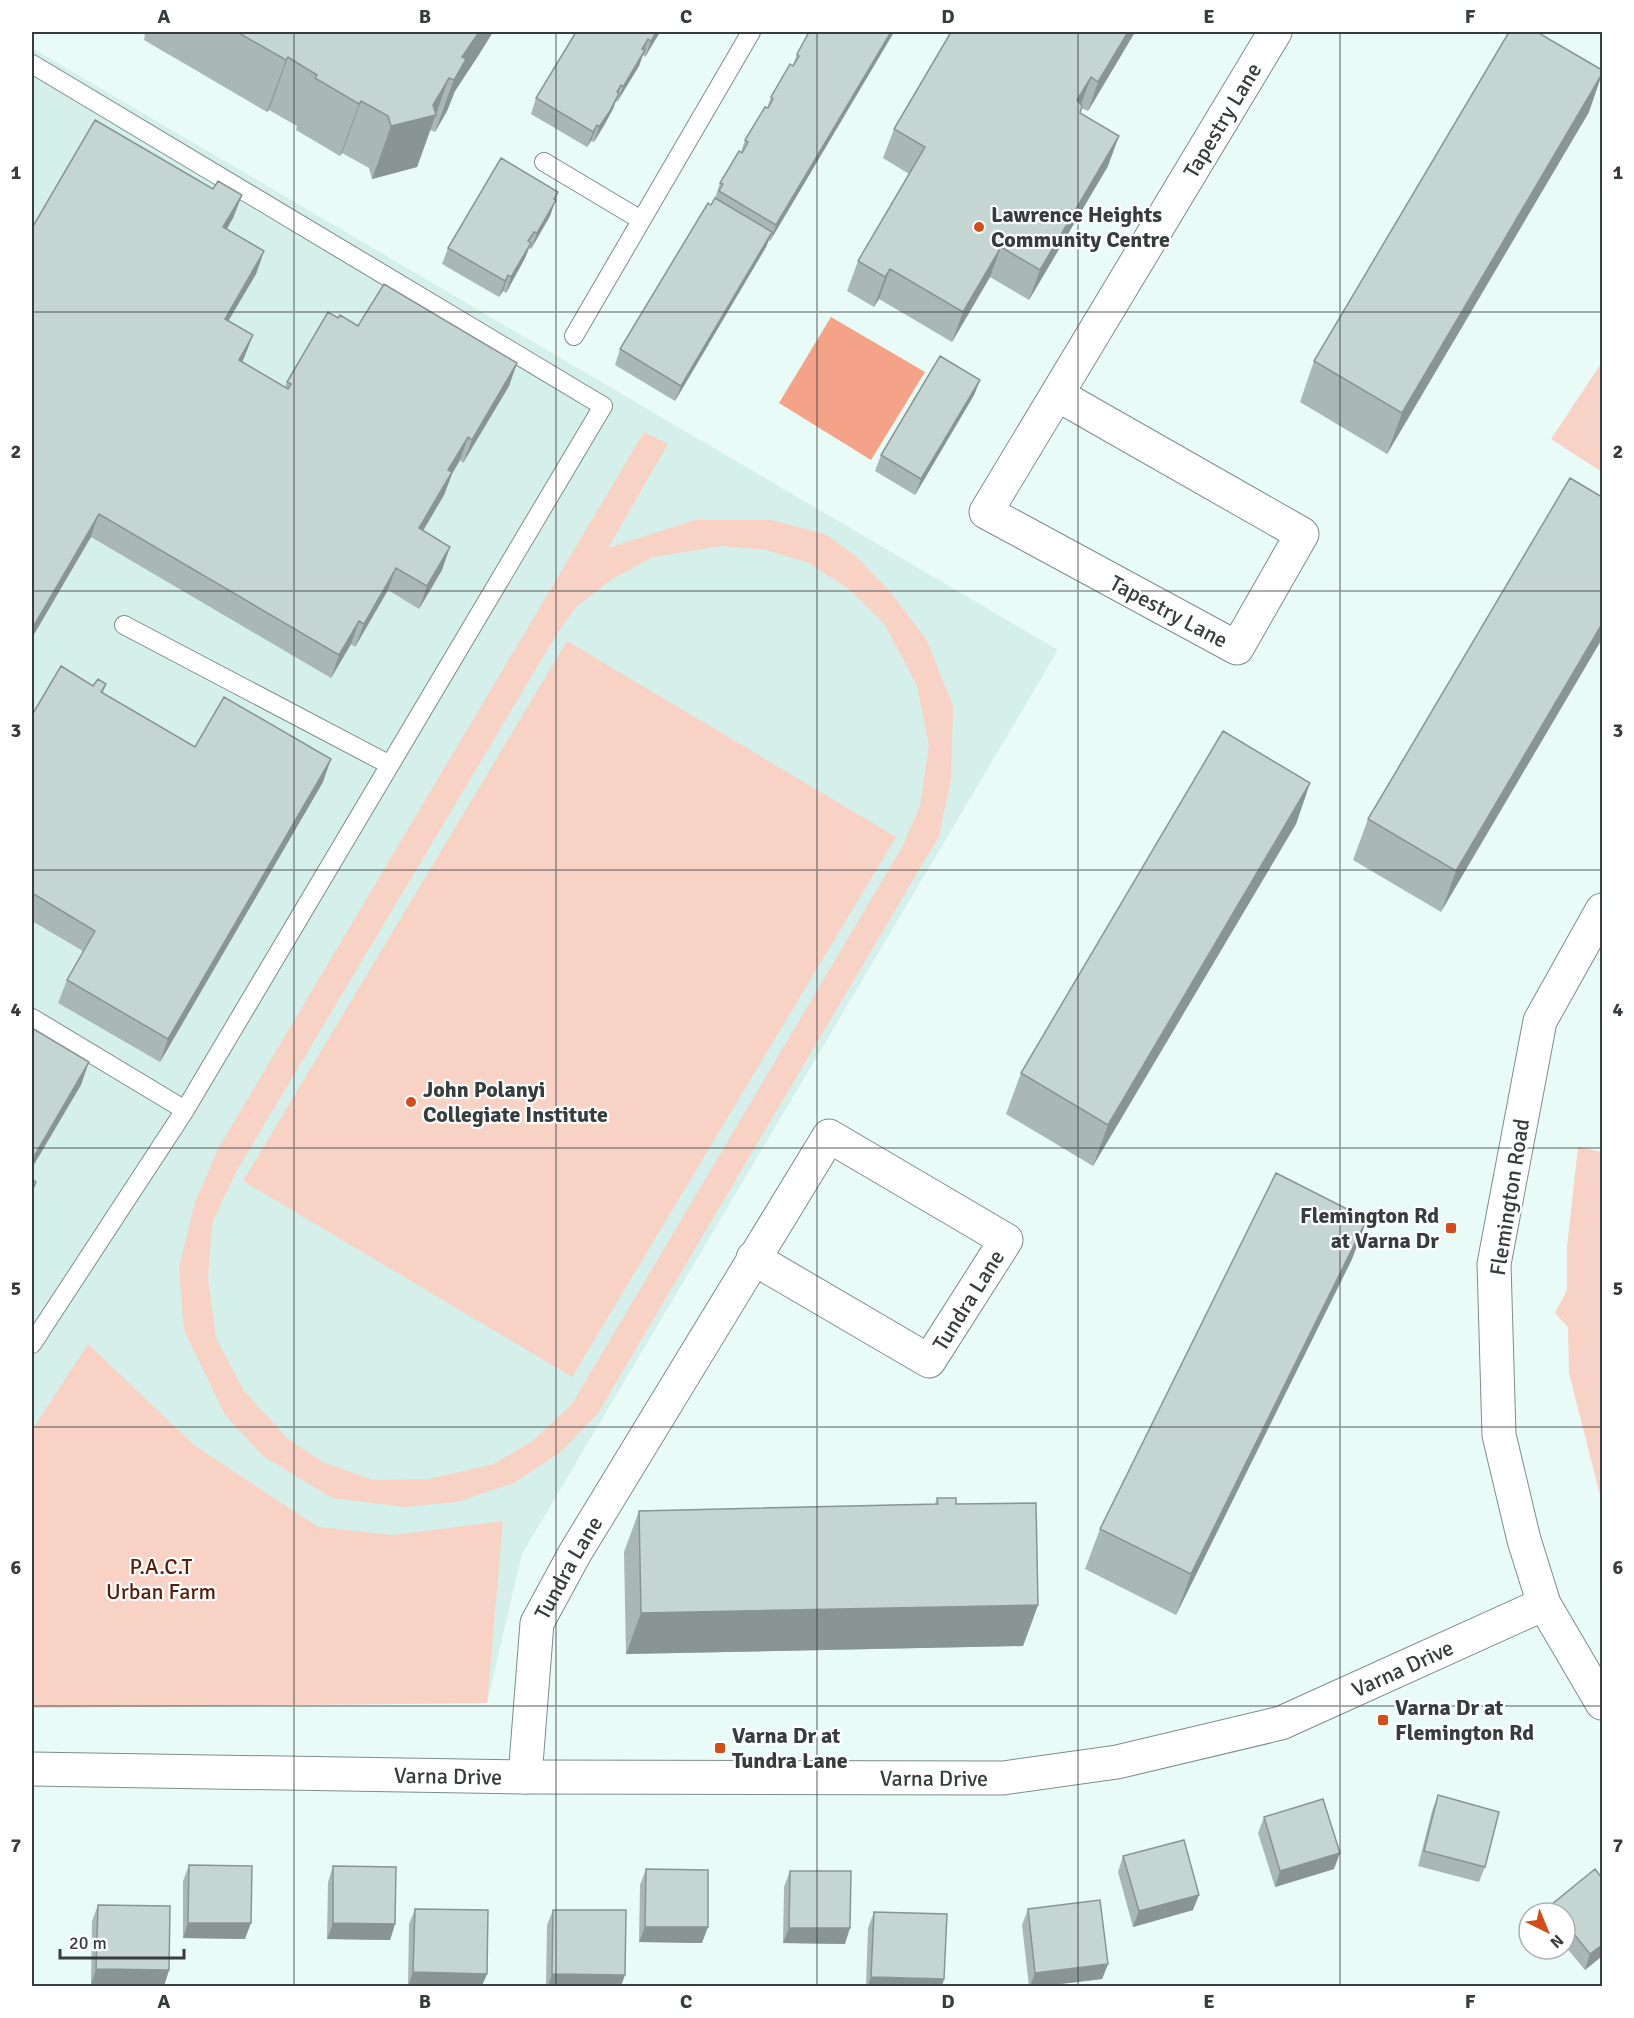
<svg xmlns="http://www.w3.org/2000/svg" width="1634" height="2018" viewBox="0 0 1634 2018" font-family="Signika,sans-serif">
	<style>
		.built { fill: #d5efea }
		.green { fill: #f9d2c6; fill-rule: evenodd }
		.water { fill: #f4a389 }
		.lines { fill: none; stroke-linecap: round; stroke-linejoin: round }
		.lane-casing { stroke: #7d8d8a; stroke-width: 20 }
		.street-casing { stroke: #7d8d8a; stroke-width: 35 }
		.lane { stroke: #fff; stroke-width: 18 }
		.street { stroke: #fff; stroke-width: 33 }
		.wall { fill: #a9b7b5 }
		.shaded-wall { fill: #899593 }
		.building { fill: #c4d5d2; stroke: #899593; stroke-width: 1.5 }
		.grid { fill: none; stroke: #363d3c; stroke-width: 1.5; stroke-opacity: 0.55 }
		.poi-dot { fill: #d34c1a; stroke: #fff; stroke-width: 2 }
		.labels { text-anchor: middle; stroke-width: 4.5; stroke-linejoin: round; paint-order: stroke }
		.street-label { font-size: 22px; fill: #363d3c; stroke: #fff }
		.poi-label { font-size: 22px; font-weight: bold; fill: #363d3c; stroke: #fff; text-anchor: start }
		.park-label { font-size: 22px; fill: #5b1d08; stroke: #fff }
		.neatline { fill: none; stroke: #363d3c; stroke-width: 2 }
		.grid-label { font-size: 20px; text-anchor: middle; font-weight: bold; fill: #363d3c }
	</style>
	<rect width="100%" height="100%" fill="#e9fbf7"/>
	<path class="built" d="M32,48L1058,650L522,1554L487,1703L32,1708Z"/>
	<path class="green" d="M1602,362V472L1551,439Z
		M644,432L668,444L608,548L695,520H771L825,534L856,556L888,589L926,639L953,706L951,779L939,836L598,1413L562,1451L514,1483L457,1502L404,1507L332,1498L263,1456L225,1415L184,1330L179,1268L195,1202L219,1147ZM722,546L766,550L809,563L850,590L885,625L917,686L929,746L920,806L902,847L572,1404L534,1440L494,1464L429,1479L373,1480L322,1462L286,1437L244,1391L216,1338L208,1279L212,1223L236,1172L558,632L576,607L612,579L653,557Z
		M567,641L896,837L572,1377L243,1181Z
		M1578,1147L1602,1152V1503L1569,1373L1568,1327L1555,1313L1567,1290V1247Z
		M88,1344L194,1445L318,1527L393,1535L503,1521L487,1703L32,1708V1430Z"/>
	<path class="water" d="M831,317L925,372L871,460L779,403Z"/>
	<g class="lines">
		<defs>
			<path id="lane" d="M32,64L603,406L185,1110L32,1344
				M544,162L641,220
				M574,336L751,32
				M124,625L390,765
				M32,1018L185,1110"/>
			<g id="street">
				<path id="s1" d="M1058,395L1302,534L1237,648L986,512L1275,32"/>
				<path d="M1602,910L1540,1021L1494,1264L1499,1435L1524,1540L1544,1604L1602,1703"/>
				<path id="s2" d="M32,1769L525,1777L1003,1778L1117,1762L1281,1723L1544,1604"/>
				<path id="s3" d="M525,1777L537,1623L575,1553L829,1136L1006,1240L929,1361L753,1258"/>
			</g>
		</defs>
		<use href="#lane" class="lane-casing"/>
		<use href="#street" class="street-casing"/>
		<use href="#lane" class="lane"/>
		<use href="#street" class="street"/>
	</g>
	<path class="wall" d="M135,32H493L478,56L455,91L447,111L435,132L430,130V131L417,167L372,179L369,168L342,153L340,156L296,130L297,126L269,110L267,112L144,40L145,35L141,32L140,34Z
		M576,32H660L645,57L643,55L639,66L617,102L616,101L613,109L604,126L594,142L591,141L587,147L531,114L536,98Z
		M809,32H894L770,241L769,240L766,247L675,401L615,365L620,349L711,205L715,198L720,183L741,152L745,140L767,108L771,97L793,66L797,54Z
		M1135,32L1088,111L1081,108L1080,113L1108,166L1029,300L990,277L952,342L879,299L874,307L847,291L858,261L909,174L883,158L894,129Z
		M1589,112L1387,454L1300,402L1314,361Z
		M213,189L242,195L233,218L227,229L264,251L256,274L228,321L253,335L242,362L285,387L287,382L338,318L358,326L517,363L509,386L463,463L460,460L452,474L444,495L423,531L442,570L419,609L388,590L355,647L351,644L331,678L91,537Z
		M558,192L550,216L531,249L529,248L525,258L506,293L503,291L499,297L442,264L448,248Z
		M980,380L974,395L915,495L875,471L881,455Z
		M1602,497L1441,912L1353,860L1368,819Z
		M106,684L103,693L195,747L323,782L160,1062L58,1003L67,980L83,951L32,921V715L93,686Z
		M1310,783L1296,824L1093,1166L1006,1114L1021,1073Z
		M1367,1219L1352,1259L1176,1615L1085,1569L1100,1529Z
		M937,1498L956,1504L1038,1605L1023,1646L626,1654L624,1552L639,1511L935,1504Z
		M1438,1795L1485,1867L1479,1882L1418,1866L1432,1811Z
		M1264,1817L1334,1869L1275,1887L1258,1833Z
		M1123,1856L1193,1910L1133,1927L1118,1872Z
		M189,1865L245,1939L183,1938V1881Z
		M333,1866L395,1924L390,1940L327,1939L328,1882Z
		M646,1869L702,1943L639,1942L640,1885Z
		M1595,1869L1602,1878V1956L1585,1970L1565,1946V1913H1548L1551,1905Z
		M790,1871L845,1944L783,1943L784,1887Z
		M98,1905L169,1970L164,1986L91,1985L92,1921Z
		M415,1909L482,1986H408L409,1924Z
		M1028,1909L1108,1964L1102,1979L1043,1986H1029L1022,1925Z
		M553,1910L621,1986H546L547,1925Z
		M874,1912L944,1979L942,1986H866L868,1928Z"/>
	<path class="shaded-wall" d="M479,32H493L478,56L455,91L447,111L435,132L462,57Z
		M656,32H660L645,57L651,41Z
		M891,32H894L770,241L776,225Z
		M1128,32H1135L1088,111L1098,82Z
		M648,39L639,66L617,102L623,87L642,49Z
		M288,57L269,110L267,112L286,60Z
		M1602,74L1589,112L1387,454L1402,413Z
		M1091,77L1080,107L1077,100Z
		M449,78L417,167L372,179L391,126L433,105Z
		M621,85L613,109L594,142L599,127Z
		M361,101L342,153L340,156L359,104Z
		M597,125L591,141L587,147L593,132Z
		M1119,136L1108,166L1029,300L1040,270Z
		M558,192L550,216L531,249L537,233Z
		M242,195L233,218L215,249L223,227Z
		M772,232L766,247L675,401L681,386Z
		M531,243L525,258L506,293L511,277Z
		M1001,247L990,277L952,342L963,312Z
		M264,251L256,274L216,342L225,319Z
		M890,269L879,299L874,307L885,277Z
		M508,275L503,291L499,297L505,281Z
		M253,335L244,358L230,383L239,360Z
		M517,363L509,386L463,463L472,440Z
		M980,380L974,395L915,495L921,479Z
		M468,437L460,460L452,474L444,495L411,551L419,528L448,470Z
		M99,514L91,537L32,638V629Z
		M450,547L442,570L419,609L427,586Z
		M396,568L388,590L355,647L364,624Z
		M359,621L351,644L331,678L339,655Z
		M1602,624V639L1441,912L1456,871Z
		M331,759L323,782L160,1062L168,1039Z
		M1310,783L1296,824L1093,1166L1108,1125Z
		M89,1062L81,1085L32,1168V1160Z
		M1367,1219L1352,1259L1176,1615L1191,1574Z
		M1038,1605L1023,1646L626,1654L641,1613Z
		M1340,1853L1334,1869L1275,1887L1280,1871Z
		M1199,1895L1193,1910L1133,1927L1139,1911Z
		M188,1923H251L245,1939L183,1938Z
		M333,1923L395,1924L390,1940L327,1939Z
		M645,1927H708L702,1943L639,1942Z
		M789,1928H850L845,1944L783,1943Z
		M1602,1945V1956L1585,1970L1590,1954Z
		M1108,1964L1102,1979L1043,1986H1030L1035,1973Z
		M96,1969L169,1970L164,1986L91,1985Z
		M413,1972L487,1974L482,1986H408Z
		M552,1974L625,1975L621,1986H548Z
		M871,1977L944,1979L942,1986H868Z"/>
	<path class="building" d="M237,32H479L462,57L466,59L454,80L449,78L433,105L436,115L391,126L388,116L361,101L359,104L315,78L317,75L288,57L286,60Z
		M576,32H656L651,41L648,39L642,49L645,50L623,87L621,85L617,92L619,93L610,111L599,127L597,125L593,132L536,98Z
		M809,32H891L776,225L719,191L723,184L720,183L739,151L742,153L748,142L745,140L765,107L768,108L773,99L771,97L790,64L793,66L799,56L797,54Z
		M951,32H1128L1098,82L1091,77L1077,100L1082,106L1080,113L1119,136L1040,270L1001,247L963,312L890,269L885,277L858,261L925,147L894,129Z
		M1509,32H1537L1602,70V74L1402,413L1314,361Z
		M95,120L213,189L218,181L242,195L223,227L264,251L225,319L253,335L239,360L288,389L291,384L287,382L328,312L338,318L340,315L358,326L384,284L517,363L472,440L468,437L448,470L452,472L419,528L450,547L427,586L396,568L364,624L359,621L339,655L99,514L32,629V228Z
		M501,158L558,192L554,199L556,200L537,233L534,232L528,241L531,243L511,277L508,275L505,281L448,248Z
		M715,198L772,232L681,386L620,349L708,203L711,205Z
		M940,356L980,380L921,479L881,455Z
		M1570,478L1602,497V624L1456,871L1368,819Z
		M61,666L93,686L98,679L106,684L101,692L195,747L224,697L331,759L168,1039L67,980L95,931L32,893V715Z
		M1223,731L1310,783L1108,1125L1021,1073Z
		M32,1028L89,1062L32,1160Z
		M1276,1173L1367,1219L1191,1574L1100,1529Z
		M32,1179L36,1182L32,1191Z
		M937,1498H956V1504L1036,1503L1038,1605L641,1613L639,1511L938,1504Z
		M1438,1795L1499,1812L1485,1867L1424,1851Z
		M1323,1799L1340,1853L1280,1871L1264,1817Z
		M1184,1840L1199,1895L1139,1911L1123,1856Z
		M189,1865L252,1866L251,1923H188Z
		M333,1866L396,1867L395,1924L333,1923Z
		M646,1869L708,1870V1927H645Z
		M1595,1869L1602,1878V1945L1590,1954L1565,1923V1913H1557L1551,1905Z
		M790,1871H851L850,1928H789Z
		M1100,1900L1108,1964L1035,1973L1028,1909Z
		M98,1905L170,1906L169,1970L96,1969Z
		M415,1909L488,1910L487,1974L413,1972Z
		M553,1910H626L625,1975L552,1974Z
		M874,1912L947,1914L944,1979L871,1977Z"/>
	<path class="grid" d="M294,32V1986M556,32V1986M817,32V1986M1078,32V1986M1340,32V1986M32,312H1602M32,591H1602M32,870H1602M32,1148H1602M32,1427H1602M32,1706H1602"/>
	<g class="poi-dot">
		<circle cx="979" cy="227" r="6"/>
		<circle cx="411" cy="1102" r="6"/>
		<rect x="1445" y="1222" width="12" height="12" rx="3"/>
		<rect x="1377" y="1714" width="12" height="12" rx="3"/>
		<rect x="714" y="1742" width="12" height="12" rx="3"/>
	</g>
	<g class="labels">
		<g class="street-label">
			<text dy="8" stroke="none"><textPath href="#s1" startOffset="1155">Tapestry Lane</textPath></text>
			<text transform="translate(1169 611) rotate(28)" y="8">Tapestry Lane</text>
			<text transform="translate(1509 1197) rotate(-81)" y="8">Flemington Road</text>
			<text transform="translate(968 1300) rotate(-58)" y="8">Tundra Lane</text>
			<text dy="8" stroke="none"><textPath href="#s3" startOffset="218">Tundra Lane</textPath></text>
			<text dy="8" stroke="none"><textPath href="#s2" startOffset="1388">Varna Drive</textPath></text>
			<text dy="8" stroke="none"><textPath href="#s2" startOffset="416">Varna Drive</textPath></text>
			<text dy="8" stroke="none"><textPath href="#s2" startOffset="902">Varna Drive</textPath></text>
		</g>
		<g class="poi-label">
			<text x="991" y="222">Lawrence Heights<tspan x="991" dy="25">Community Centre</tspan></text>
			<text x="423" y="1097">John Polanyi<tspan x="423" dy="25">Collegiate Institute</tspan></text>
			<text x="1439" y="1223" text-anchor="end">Flemington Rd<tspan x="1439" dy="25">at Varna Dr</tspan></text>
			<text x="1395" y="1715">Varna Dr at<tspan x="1395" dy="25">Flemington Rd</tspan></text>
			<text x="732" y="1743">Varna Dr at<tspan x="732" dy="25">Tundra Lane</tspan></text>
		</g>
		<g class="park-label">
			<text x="161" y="1574">P.A.C.T<tspan x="161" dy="25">Urban Farm</tspan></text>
		</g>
	</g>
	<rect width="1634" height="2018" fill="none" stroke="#ffffff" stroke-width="66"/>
	<g transform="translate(1547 1931) rotate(137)"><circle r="28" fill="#ffffff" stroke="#afb1b1" stroke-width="1.5"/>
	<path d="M0-4.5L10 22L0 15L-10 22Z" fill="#d34c1a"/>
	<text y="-9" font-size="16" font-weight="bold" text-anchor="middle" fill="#363d3c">N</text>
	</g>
	<path d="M60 1949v9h124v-9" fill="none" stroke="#363d3c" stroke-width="3"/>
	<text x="69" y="1949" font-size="18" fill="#363d3c" stroke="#ffffff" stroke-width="4.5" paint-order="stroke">20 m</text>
	<rect x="33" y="33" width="1568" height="1952" class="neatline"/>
	<g class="grid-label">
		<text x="164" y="23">A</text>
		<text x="425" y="23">B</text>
		<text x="686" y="23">C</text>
		<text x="948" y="23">D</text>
		<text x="1209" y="23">E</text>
		<text x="1470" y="23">F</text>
		<text x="16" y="179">1</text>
		<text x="1618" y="179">1</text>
		<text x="16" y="458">2</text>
		<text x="1618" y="458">2</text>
		<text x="16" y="737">3</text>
		<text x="1618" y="737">3</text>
		<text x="16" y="1016">4</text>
		<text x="1618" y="1016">4</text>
		<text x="16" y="1295">5</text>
		<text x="1618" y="1295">5</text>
		<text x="16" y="1574">6</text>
		<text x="1618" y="1574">6</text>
		<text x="16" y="1852">7</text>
		<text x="1618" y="1852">7</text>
		<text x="164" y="2008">A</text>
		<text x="425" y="2008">B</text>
		<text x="686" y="2008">C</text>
		<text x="948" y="2008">D</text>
		<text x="1209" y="2008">E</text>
		<text x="1470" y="2008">F</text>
	</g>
</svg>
